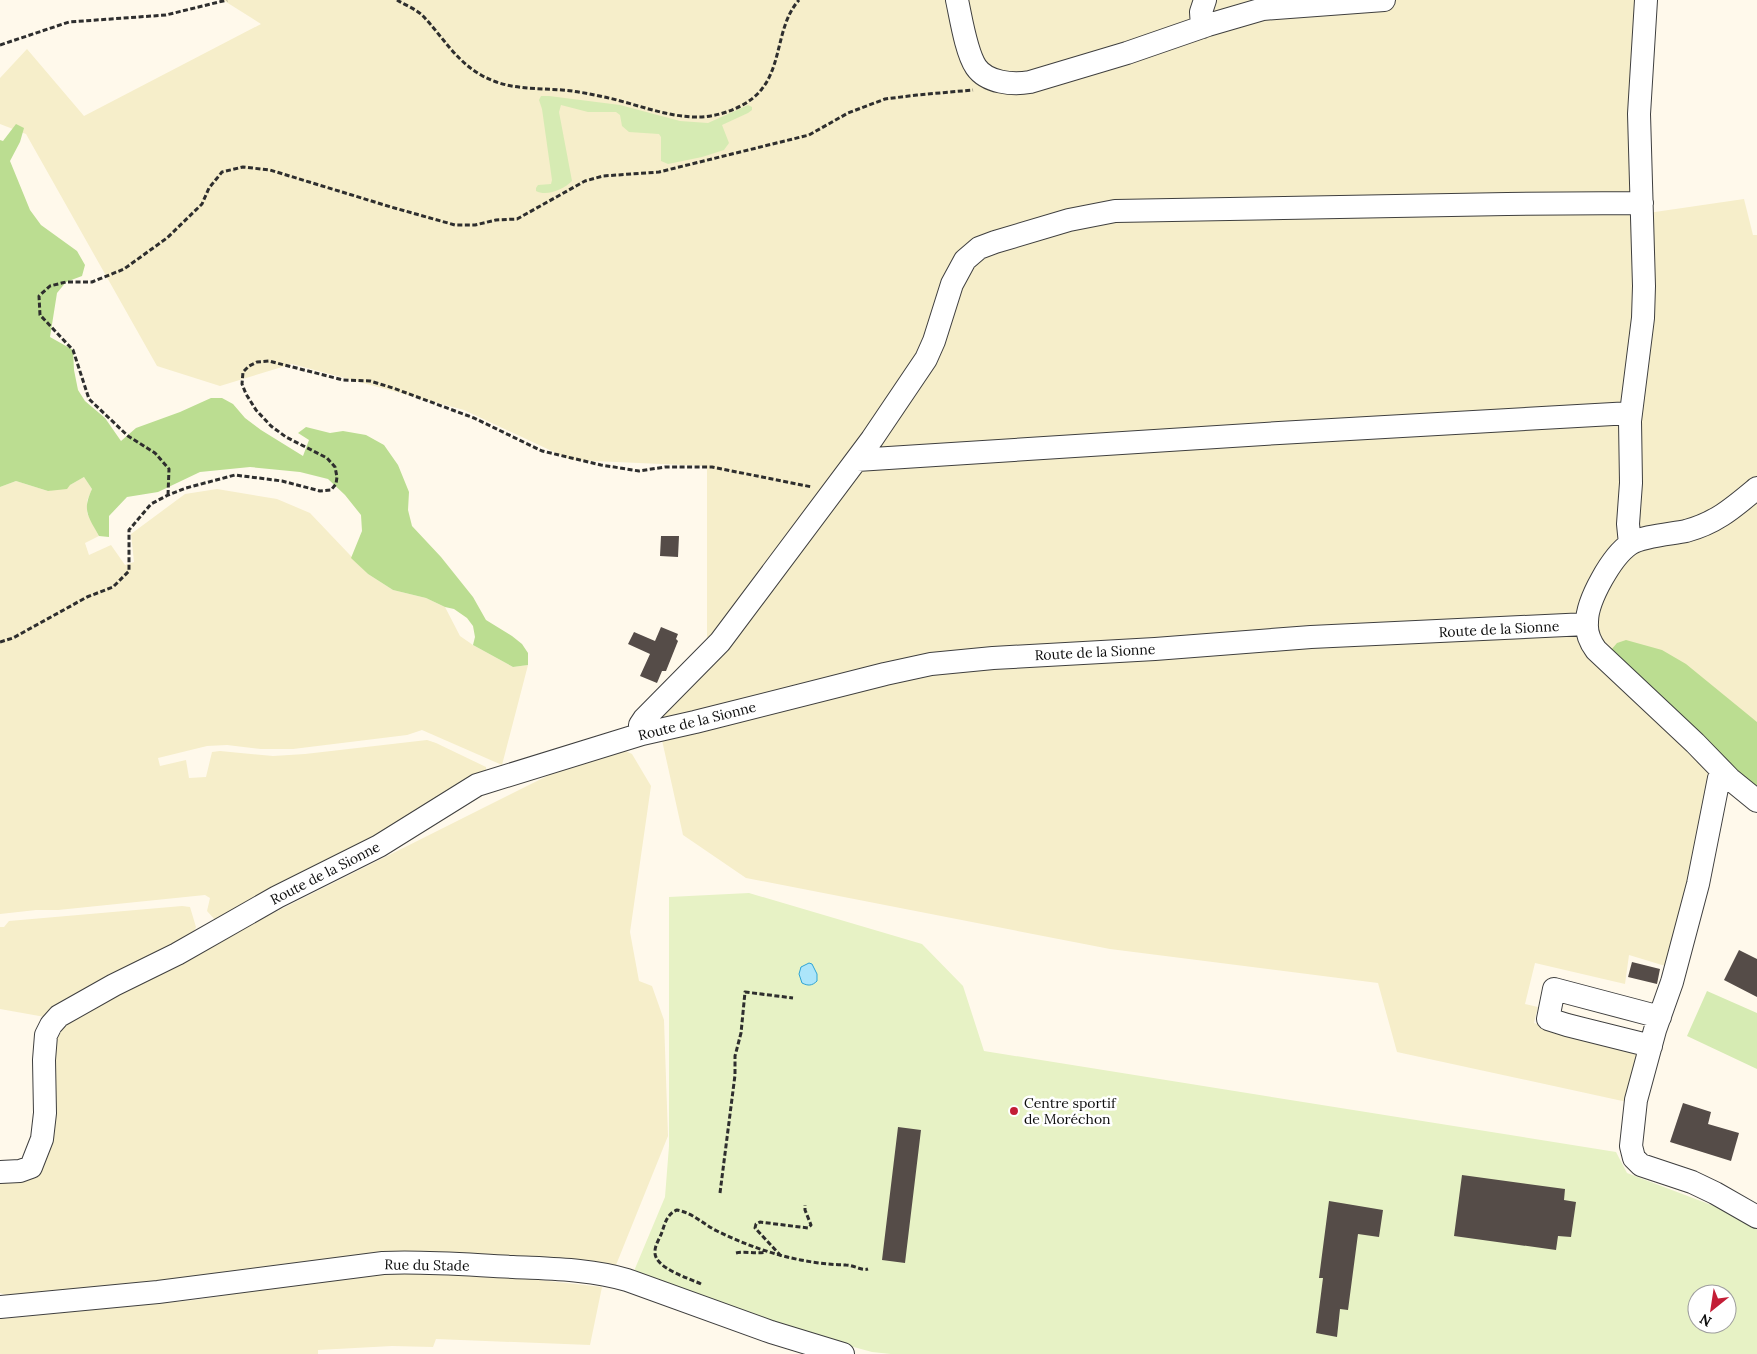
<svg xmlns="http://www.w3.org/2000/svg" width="1757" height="1354" viewBox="0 0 1757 1354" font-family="Lora,serif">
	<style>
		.farmland { fill: #f6eeca }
		.green { fill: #d6ebb3 }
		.forest { fill: #bbdd91 }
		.pitch { fill: #e7f2c5; fill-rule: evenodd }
		.water { fill: #ace5fa; stroke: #2fa4d5 }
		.building { fill: #554c48 }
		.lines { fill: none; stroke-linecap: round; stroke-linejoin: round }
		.minor-casing { stroke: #3f3f3f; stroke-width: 24 }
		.path { stroke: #2e2e2e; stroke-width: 3; stroke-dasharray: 5 2.5; stroke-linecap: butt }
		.minor { stroke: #fff; stroke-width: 22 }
		.poi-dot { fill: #c31d36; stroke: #fff; stroke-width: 2 }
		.labels { text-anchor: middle; stroke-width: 5; stroke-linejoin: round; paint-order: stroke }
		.street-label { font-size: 14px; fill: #0c0c0c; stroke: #fff }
		.poi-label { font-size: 14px; fill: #0c0c0c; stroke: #fff; text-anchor: start }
	</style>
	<rect width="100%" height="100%" fill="#fff9eb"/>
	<path class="farmland" d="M223,0H1640L1648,213L1744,199L1753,235H1757V722L1751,718L1719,759L1672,968L1629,955L1625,984L1535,963L1525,1004L1538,1007L1534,1023L1640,1048L1627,1102L1397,1052L1378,983L1110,949L746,878L683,835L656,713L707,656V466L571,460L464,410L292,364L220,386L157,366L26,134L0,124V78L27,49L84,116L261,24Z
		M84,477L92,489L87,501V513L99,536L85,543L89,555L111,545L125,565L134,562L131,534L185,494L217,489L277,499L310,513L368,574L393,590L426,598L445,607L460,636L473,645L513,667L528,665L502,765L422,730L407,735L293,749H261L227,745L207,746L158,758L160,766L186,760L189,778L206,777L212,752L220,751L273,756L305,754L427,740L436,743L486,767V774L369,843L216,921L207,911L210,898L205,895L58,910H36L0,914V487L16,481L48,491L70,485Z
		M611,744L632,754L651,786L630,932L639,981L652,986L664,1020L668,1136L616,1265L428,1255L17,1299L0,1293V1178L30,1176L50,1062L59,1027L86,1007Z
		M182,906L190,907L196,927L192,936L45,1017L0,1009V927H4L9,921Z
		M403,1273H433L522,1278L602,1287L590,1345L436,1339L433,1347L392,1346L318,1350V1354H0V1319L194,1300L319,1281Z"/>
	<path class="green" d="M541,96H549L620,105L680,121L708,123L748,105L752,107V110L748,113L722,125L729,143L724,150L702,157L668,164L661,161V137L659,134L629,132L622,126L620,115L616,112H588L561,105L559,112L572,181C564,189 547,197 536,191V188L538,185L551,184L552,180L542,109L539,100Z
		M1707,991L1757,1013V1069L1687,1036Z"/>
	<path class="forest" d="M16,124L24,128L20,142L10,161L30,210L41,225L77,251L85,265L82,276L66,282L57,293L50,337L73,350L74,370L78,390L85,401L105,418L121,441L136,428L180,412L211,398H222L233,404L245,418L261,430L303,456L309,440L298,433L306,427L330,433L343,431L366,435L384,445L398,465L409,492L408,510L412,526L441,557L473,597L486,620L512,636L522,644L528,653V665L513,667L473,645L475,637L473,626L467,618L454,609L445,607L426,598L393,590L368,574L351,558L362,531L361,515L345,495L328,479L300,472L250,467L200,472L158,492L127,497L109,516V537L99,536C88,516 82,511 92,489L84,477L70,485L67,489L48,491L16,481L0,487V140L3,141Z
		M1626,640L1662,650L1686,664L1757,722V792L1611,650L1617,643Z"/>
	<path class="pitch" d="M749,893L922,944L963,986L984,1051L1616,1152L1627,1173L1714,1206L1757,1229V1354H891L872,1352L780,1327L634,1271L665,1197L669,1146V897ZM1697,1294H1727V1324H1697Z"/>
	<path class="water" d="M809,963L812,964L817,974V981C812,986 808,986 802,983L799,974L801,967Z"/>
	<path class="building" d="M661,536H679L678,557L660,556Z
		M661,627L678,634L676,639L678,641L666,671H662L657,683L640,676L650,654L628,644L634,632L655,641Z
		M1739,950L1757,959V997L1724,980Z
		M1632,962L1660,969L1657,984L1628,977Z
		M1683,1103L1711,1112L1708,1124L1739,1133L1731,1161L1670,1142Z
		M898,1127L921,1130L905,1263L882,1260Z
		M1462,1175L1565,1189L1564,1200L1576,1202L1571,1237L1558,1236L1556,1250L1454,1236Z
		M1329,1201L1383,1210L1379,1237L1358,1234L1348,1310L1340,1309L1337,1337L1316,1333L1323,1278H1319Z"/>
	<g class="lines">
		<defs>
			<path id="minor" d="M957,0C961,18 966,52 976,67C987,83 1013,85 1030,82L1127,53L1208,25L1263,9L1384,0
				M1202,27L1201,12L1205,0
				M857,460L1279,433L1631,413
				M1757,488C1733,508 1716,523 1686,531C1671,534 1642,536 1630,544C1612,556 1587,600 1587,622C1586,633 1590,642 1596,650L1695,743L1730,779L1757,801
				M1630,544L1628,524L1631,483L1630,421L1643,318L1644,286L1639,114L1646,0
				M642,734L640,725L644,719L720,642L872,439L926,359L934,341L952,284L965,260L979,248L995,242L1069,220L1115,211L1507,204L1642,203
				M1724,773L1719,778L1698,884L1672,982L1655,1030L1636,1100L1631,1146L1634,1158L1641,1165L1692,1182L1715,1193L1757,1217
				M1651,1046L1567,1025L1548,1019L1554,989L1660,1017
				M0,1172L20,1171L31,1167L42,1139L45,1113L44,1060L46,1035L51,1025L59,1016L114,985L177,954L277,897L379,846L477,785L642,734L695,722L885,674L931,664L993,658L1155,649L1311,637L1587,624
				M0,1307L158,1292L383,1263C427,1261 470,1265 513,1267C551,1269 590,1269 627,1280L771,1332L843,1354"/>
		</defs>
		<use href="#minor" class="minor-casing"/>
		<path class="path" d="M397,0C405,5 416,9 423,16C442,36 456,61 481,75C507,90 534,88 562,90C576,91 590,94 604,97C634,103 665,117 697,117C716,117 738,110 753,98C784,73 774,28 799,0
			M0,45L69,22L166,15L227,0
			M168,495L169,469L155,453L128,436L89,399L73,350L40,315L39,296L50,286L66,282H92L124,269L167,238L202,204L209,188L222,172L243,167L270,170L391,207L455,225H475L496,220L517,219L585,181L603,176L659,172L809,135L848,113L885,99L917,95L973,90
			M0,642L13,638L87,597L113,587L129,571V530L151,504L168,495L186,488L235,475L282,481L320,491L331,490L336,484L337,477L335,467L327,458L286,437L271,426L256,410L246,394L242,384L243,372L249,366L257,362L269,361L343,380L370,381L393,388L474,418L542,451L601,465L639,471L665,467H712L812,487
			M720,1193L735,1075V1056L741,1033L745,992L793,998
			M736,1253C745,1251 756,1254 766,1252
			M781,1256L755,1228L756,1224L760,1222L808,1228L811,1225L805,1210V1205
			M701,1284C689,1278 653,1268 655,1251C655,1245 660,1238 662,1232C665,1223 667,1214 677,1210C693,1213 703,1224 717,1231C758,1251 801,1264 846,1265C854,1265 861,1271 868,1269"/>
		<use href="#minor" class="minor"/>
	</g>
	<circle class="poi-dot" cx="1014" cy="1111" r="5"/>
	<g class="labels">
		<g class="street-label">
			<text transform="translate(1499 629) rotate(-3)" y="5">Route de la Sionne</text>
			<text transform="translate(1095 652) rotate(-3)" y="5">Route de la Sionne</text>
			<text transform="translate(697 721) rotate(-14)" y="5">Route de la Sionne</text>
			<text transform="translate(325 873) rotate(-27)" y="5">Route de la Sionne</text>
			<text transform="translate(427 1265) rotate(1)" y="5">Rue du Stade</text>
		</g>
		<g class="poi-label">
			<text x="1024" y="1108">Centre sportif<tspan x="1024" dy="16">de Moréchon</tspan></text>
		</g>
	</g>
	<g transform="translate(1712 1309) rotate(210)"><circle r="24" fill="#ffffff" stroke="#9e9e9e"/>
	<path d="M0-4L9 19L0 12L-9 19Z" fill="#c31d36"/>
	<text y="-8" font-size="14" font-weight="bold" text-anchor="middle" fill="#0c0c0c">N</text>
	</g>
</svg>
